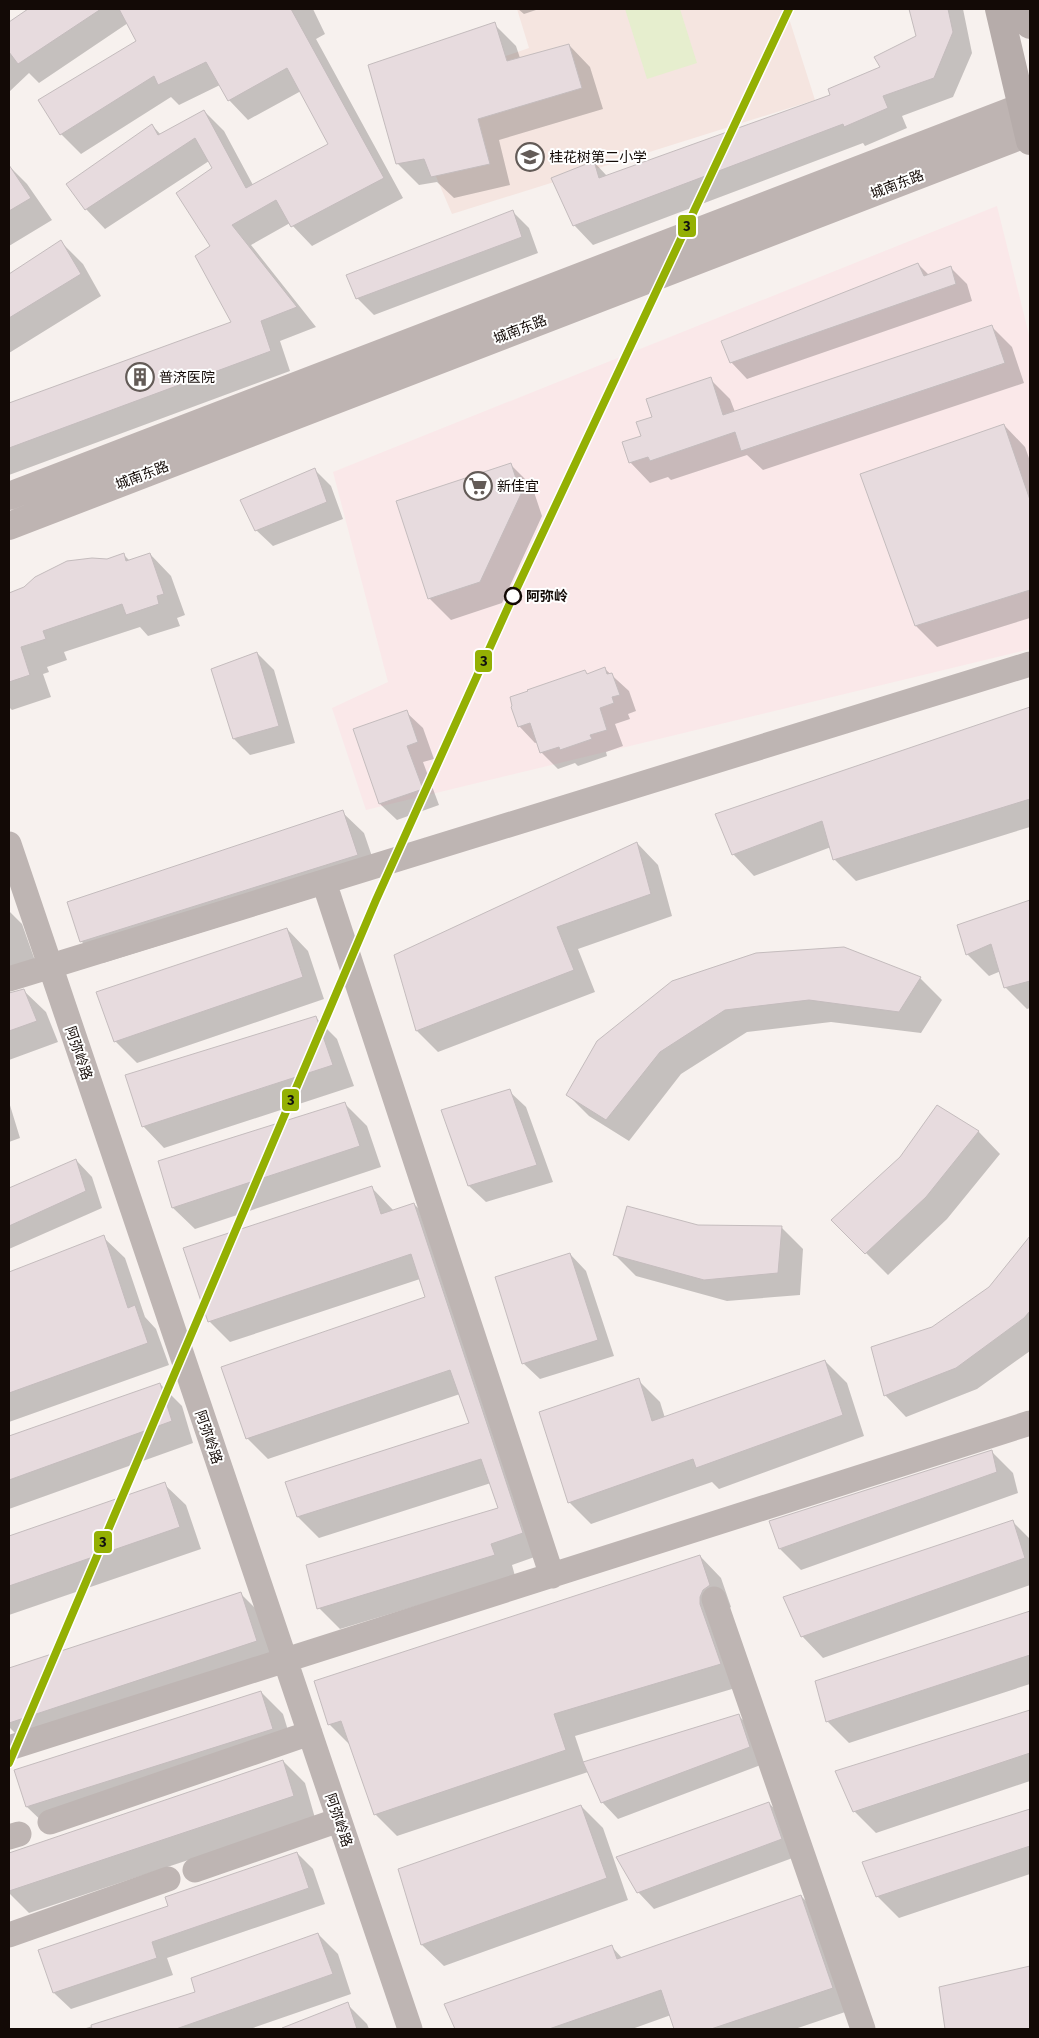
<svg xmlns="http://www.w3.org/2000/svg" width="1039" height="2038" viewBox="0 0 1039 2038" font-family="'Fira Sans','Noto Sans SC',sans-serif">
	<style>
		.commercial { fill: #fae8e9 }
		.education { fill: #f5e5e0 }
		.green { fill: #e6eece }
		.shadow { fill: #0003 }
		.building { fill: #e7dbde; stroke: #c4bcbd }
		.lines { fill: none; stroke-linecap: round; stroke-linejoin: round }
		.street { stroke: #beb5b3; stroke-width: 25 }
		.secondary { stroke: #beb4b2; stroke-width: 28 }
		.primary { stroke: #b6acaa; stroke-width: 28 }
		.metro-1-casing { stroke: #fff; stroke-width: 11 }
		.metro-1 { stroke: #94b003; stroke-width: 8 }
		.stop-dot { fill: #fff; stroke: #130a06; stroke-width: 2.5 }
		.labels { text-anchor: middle; stroke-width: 4; stroke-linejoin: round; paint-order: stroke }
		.poi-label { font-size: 14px; fill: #130a06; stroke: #fff; text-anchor: start }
		.street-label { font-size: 14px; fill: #130a06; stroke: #fff }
		.stop-label { font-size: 14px; font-weight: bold; fill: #130a06; stroke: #fff; text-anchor: start }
		.line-badge { stroke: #fff; stroke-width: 2 }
		.pale-badge-label { font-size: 14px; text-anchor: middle; font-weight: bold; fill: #111 }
	</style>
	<rect width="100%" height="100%" fill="#f7f1ee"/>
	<path class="commercial" d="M997,206L1030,339V649L366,810L332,708L388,682L333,472Z"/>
	<path class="education" d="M517,9H786L815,100L452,214L400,92L529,48Z"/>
	<path class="green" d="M625,9H680L697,63L647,79Z"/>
	<path class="shadow" d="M30,9H313L325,34L316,39L403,198L312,246L290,223L251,245L316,327L280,341L290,371L9,475V404L233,322L212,246L214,169L209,161L105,229L86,209L152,125L161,135L204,111L224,131L253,185L330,144L301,91L248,120L229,100L220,85L179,105L171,97L81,154L61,134L137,41L128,23L39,83L29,73L9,92V24Z
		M518,9H539L524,14Z
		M911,9H963L972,53L953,97L902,116L907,128L865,146L863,143L593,245L574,225L594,162L607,176L832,95L882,68L917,36Z
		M494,24L516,46L520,58L569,45L590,67L603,109L499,140L510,185L454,198L437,182L419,185L397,163Z
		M9,166L27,184L52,220L9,246Z
		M513,212L529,228L538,253L374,315L357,298Z
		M61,242L83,264L101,296L9,353V275Z
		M918,264L929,275L951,268L967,284L972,301L747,379L731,362Z
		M992,327L1012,347L1024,383L763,470L747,455L671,480L668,477L650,483L630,462L643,437L710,379L730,399L735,412Z
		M1004,425L1025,447L1030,461V618L937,647L916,626Z
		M511,465L532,486L542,516L502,603L451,620L429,598Z
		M315,470L331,486L343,519L273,546L256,530Z
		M150,554L171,576L185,615L177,618L180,626L148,636L140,627L64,652L67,660L47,667L49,672L43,674L51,697L12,710L9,707V594L124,555L130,561Z
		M257,653L274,670L295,743L250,755L234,739Z
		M605,669L629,691L636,711L628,714L630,719L615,724L623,746L606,752L607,756L578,766L575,763L558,769L541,752L538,742L535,743L519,726L585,672L588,675Z
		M1030,709V827L856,881L835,860L831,847L754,876L733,854L717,815Z
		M406,712L423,728L434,759L423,762L439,805L397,820L380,804L354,730Z
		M342,812L364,833L379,877L103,963L81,941Z
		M637,843L658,865L672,916L578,949L595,992L438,1052L417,1031Z
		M1025,903L1030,908V1008L1027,1009L1005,987L1001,971L989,976L967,954Z
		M9,911L22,924L38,969L9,979Z
		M287,929L308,951L324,999L137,1063L115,1041Z
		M844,949L920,978L942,1000L921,1033L831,1022L747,1032L681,1074L629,1141L589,1116L568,1095L598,1042Z
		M24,991L46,1012L58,1042L9,1060V993Z
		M315,1017L337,1039L354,1086L164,1148L143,1126Z
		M509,1091L526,1107L553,1182L486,1202L469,1186Z
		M9,1102L20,1138L9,1142Z
		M345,1104L367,1126L381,1167L195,1229L173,1208Z
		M937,1107L979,1132L1000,1154L947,1219L888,1275L833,1220L901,1158Z
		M76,1160L92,1177L102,1208L9,1249V1189Z
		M372,1188L394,1211L414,1204L435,1225L543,1554L512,1565L515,1576L340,1629L319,1608L500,1509L491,1483L319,1538L298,1517L470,1424L460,1394L268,1459L247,1438L427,1297L420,1279L230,1342L209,1321Z
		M698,1226L781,1227L803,1249L800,1295L727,1301L636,1276L614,1254Z
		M103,1237L125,1258L145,1317L156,1329L169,1365L9,1422V1273Z
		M1030,1238V1351L977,1389L906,1417L885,1395L990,1288Z
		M570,1254L586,1271L614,1356L540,1379L523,1363Z
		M825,1361L847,1383L864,1436L719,1489L712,1482L591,1524L569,1502L638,1380L660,1402L665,1418Z
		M160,1384L182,1406L193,1443L9,1509V1438Z
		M992,1452L1013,1473L1018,1493L801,1570L780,1549Z
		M164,1484L186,1505L201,1549L9,1615V1537Z
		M1012,1521L1030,1539V1585L823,1658L802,1636Z
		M700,1556L721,1578L731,1607L724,1612L742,1686L575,1736L584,1763L738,1715L755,1732L766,1763L618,1819L602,1802L588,1772L397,1836L375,1814L351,1746L329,1724Z
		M240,1593L262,1615L278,1663L27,1745L9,1727V1669Z
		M1030,1612V1684L849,1743L827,1721L816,1682Z
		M261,1692L283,1714L294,1750L49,1828L27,1807Z
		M1030,1711V1781L876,1833L854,1811L837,1772Z
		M283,1761L305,1783L315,1818L29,1913L9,1893V1855Z
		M769,1803L785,1820L798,1856L654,1909L638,1892Z
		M581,1806L603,1828L628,1900L444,1966L422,1945Z
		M1030,1810V1874L899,1918L877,1896L864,1863Z
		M297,1853L313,1869L325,1904L167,1958L173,1975L71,2009L54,1993L40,1951L170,1907Z
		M801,1896L823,1918L854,2009L795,2029H675L671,2015L632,2029H456L446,2005L611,1946L623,1959Z
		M318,1934L338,1954L351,1994L250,2029H83L197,1993Z
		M1030,1968V2029H946L940,1988Z
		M347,2004L367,2024L369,2029H281Z"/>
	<path class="building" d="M28,9H101L18,64L9,52V22Z
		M119,9H291L384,178L291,227L276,200L232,225L297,307L261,321L271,351L9,448V403L231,322L195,256L210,246L176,193L212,168L195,138L85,210L66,184L152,124L158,135L204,110L246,188L328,144L287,68L228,101L206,62L158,85L154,76L60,135L38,100L136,41Z
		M909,9H948L953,32L934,78L883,96L888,108L844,127L843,124L573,226L551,178L594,161L599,178L830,95L828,89L880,67L874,57L916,36Z
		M495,22L507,61L569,44L582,88L478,119L490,164L431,177L424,159L396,164L368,65Z
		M9,165L31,198L9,211Z
		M513,210L522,237L356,299L346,275Z
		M61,240L81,274L9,318V274Z
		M918,263L924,276L951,266L956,284L730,363L721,341Z
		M992,325L1005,363L741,451L735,432L650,461L648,457L629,463L622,442L641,436L636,422L652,417L646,399L711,377L723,415Z
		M1004,424L1030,500V590L915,626L860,474Z
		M511,463L521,494L480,582L428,599L396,501Z
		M315,468L327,502L255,531L240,500Z
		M124,553L126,561L150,553L164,594L157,596L159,604L126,615L122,604L43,631L46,639L21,647L30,675L9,682V593L24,587L35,577L67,561L92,558L107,559Z
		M257,652L279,726L233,739L211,669Z
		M605,667L607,674L612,673L620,695L612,697L614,703L600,708L607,730L590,735L592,739L560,750L559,747L540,753L530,723L518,727L511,707L512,706L510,697L528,691L527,690L585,670L587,674Z
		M1030,707V799L833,860L822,821L732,855L715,814Z
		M407,710L418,742L407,746L423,789L379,804L353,729Z
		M343,810L358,855L80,942L67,902Z
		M637,842L651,894L557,927L574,970L416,1031L394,955Z
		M1030,900V981L1004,988L991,944L966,955L957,925Z
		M287,928L303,977L114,1042L96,992Z
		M844,947L921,977L899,1012L809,1000L725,1010L660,1052L606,1120L566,1095L597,1041L672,981L756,953Z
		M24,989L37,1021L9,1031V993Z
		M316,1016L333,1065L142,1127L125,1075Z
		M510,1089L537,1165L468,1186L441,1110Z
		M345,1102L360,1146L172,1208L158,1161Z
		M937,1105L979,1131L926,1197L865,1254L831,1220L900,1157Z
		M76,1159L86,1191L9,1226V1188Z
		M372,1186L381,1214L414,1203L523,1533L491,1544L495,1555L317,1609L306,1565L498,1508L481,1459L297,1517L285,1482L469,1423L450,1370L246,1439L221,1367L425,1297L411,1254L208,1322L183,1248Z
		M627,1206L698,1225L782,1226L778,1273L704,1280L613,1255Z
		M104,1235L128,1308L135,1305L148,1343L9,1393V1272Z
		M1030,1236V1311L1024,1318L956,1368L884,1396L871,1347L932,1327L989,1287Z
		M570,1253L598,1340L522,1364L495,1277Z
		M825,1360L843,1415L696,1468L693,1459L568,1503L539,1412L639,1378L652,1421Z
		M160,1383L172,1421L9,1480V1436Z
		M992,1450L997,1472L779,1549L769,1521Z
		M165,1482L180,1527L9,1586V1536Z
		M1013,1520L1025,1558L801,1637L783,1597Z
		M700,1555L710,1585L703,1590L700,1597V1604L721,1664L554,1714L566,1750L374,1815L341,1721L328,1725L314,1681Z
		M241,1592L257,1641L9,1723V1668Z
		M1030,1611V1655L826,1722L815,1681Z
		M261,1691L273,1729L26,1807L14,1770Z
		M1030,1710V1753L853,1812L835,1771Z
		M739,1714L750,1747L601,1803L583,1762Z
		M283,1760L294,1796L9,1891V1853Z
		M769,1802L782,1839L637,1893L616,1857Z
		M581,1805L607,1878L421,1945L398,1869Z
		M1030,1809V1846L876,1897L862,1862Z
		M297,1852L309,1888L152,1942L157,1958L53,1993L38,1950L168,1906L165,1897Z
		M801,1895L833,1988L711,2029H674L661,1990L549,2029H455L444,2004L612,1945L617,1959Z
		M318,1933L333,1974L176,2029H92L91,2025L195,1992L191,1978Z
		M1030,1966V2029H945L939,1987Z
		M348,2002L357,2029H282V2028Z"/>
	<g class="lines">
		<path class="street" d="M9,844L410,2029
			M324,882L552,1576
			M9,979L1030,664
			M714,1599L863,2029
			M9,1748L1030,1423
			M50,1822L310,1733
			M9,1837L19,1834
			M195,1870L339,1820
			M9,1935L168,1879"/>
		<path class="secondary" d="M9,496L1030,104
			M9,526L1030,132"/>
		<path class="primary" d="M999,9L1030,141
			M1027,9L1030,25"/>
		<defs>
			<path id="metro-1" d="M9,1763L376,900L514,594L789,9"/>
		</defs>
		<use href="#metro-1" class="metro-1-casing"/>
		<use href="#metro-1" class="metro-1"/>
	</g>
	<defs>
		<symbol id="school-ring" viewBox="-11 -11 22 22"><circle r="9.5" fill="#fff" stroke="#635b57" stroke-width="1.5"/><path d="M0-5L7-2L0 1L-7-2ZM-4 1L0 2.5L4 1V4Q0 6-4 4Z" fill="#635b57"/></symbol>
		<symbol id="building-ring" viewBox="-11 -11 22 22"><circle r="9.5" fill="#fff" stroke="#635b57" stroke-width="1.5"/><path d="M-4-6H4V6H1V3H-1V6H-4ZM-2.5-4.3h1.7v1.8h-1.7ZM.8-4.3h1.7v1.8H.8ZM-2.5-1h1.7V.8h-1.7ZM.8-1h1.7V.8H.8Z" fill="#635b57"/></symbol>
		<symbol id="supermarket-ring" viewBox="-11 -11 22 22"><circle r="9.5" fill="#fff" stroke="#635b57" stroke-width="1.5"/><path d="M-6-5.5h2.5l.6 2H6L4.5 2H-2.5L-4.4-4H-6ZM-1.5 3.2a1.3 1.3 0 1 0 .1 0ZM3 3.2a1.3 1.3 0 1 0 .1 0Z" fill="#635b57"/></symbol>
	</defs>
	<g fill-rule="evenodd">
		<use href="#school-ring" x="514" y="141" width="32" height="32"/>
		<use href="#building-ring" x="124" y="361" width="32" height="32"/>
		<use href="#supermarket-ring" x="462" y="470" width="32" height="32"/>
	</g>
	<circle class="stop-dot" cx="513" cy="596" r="8"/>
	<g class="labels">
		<g class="poi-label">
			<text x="549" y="162">桂花树第二小学</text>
			<text x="159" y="382">普济医院</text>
			<text x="497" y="491">新佳宜</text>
		</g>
		<g class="street-label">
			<text transform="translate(897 184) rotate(-21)" y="5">城南东路</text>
			<text transform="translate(520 329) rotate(-21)" y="5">城南东路</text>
			<text transform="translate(142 475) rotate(-21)" y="5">城南东路</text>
			<text transform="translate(79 1053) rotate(71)" y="5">阿弥岭路</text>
			<text transform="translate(209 1437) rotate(71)" y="5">阿弥岭路</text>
			<text transform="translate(339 1820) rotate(71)" y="5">阿弥岭路</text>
		</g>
		<g class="stop-label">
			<text x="526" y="601">阿弥岭</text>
		</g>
	</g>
	<g class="line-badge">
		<rect x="677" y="214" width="20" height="24" rx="5" fill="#94b003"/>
		<rect x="474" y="649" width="19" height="24" rx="5" fill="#94b003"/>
		<rect x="281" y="1088" width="19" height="24" rx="5" fill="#94b003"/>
		<rect x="93" y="1530" width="20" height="24" rx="5" fill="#94b003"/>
	</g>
	<g class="pale-badge-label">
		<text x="687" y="231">3</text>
		<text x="484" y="666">3</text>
		<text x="291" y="1105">3</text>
		<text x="103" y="1547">3</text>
	</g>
	<rect width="1039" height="2038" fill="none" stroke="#130a06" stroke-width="20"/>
</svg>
